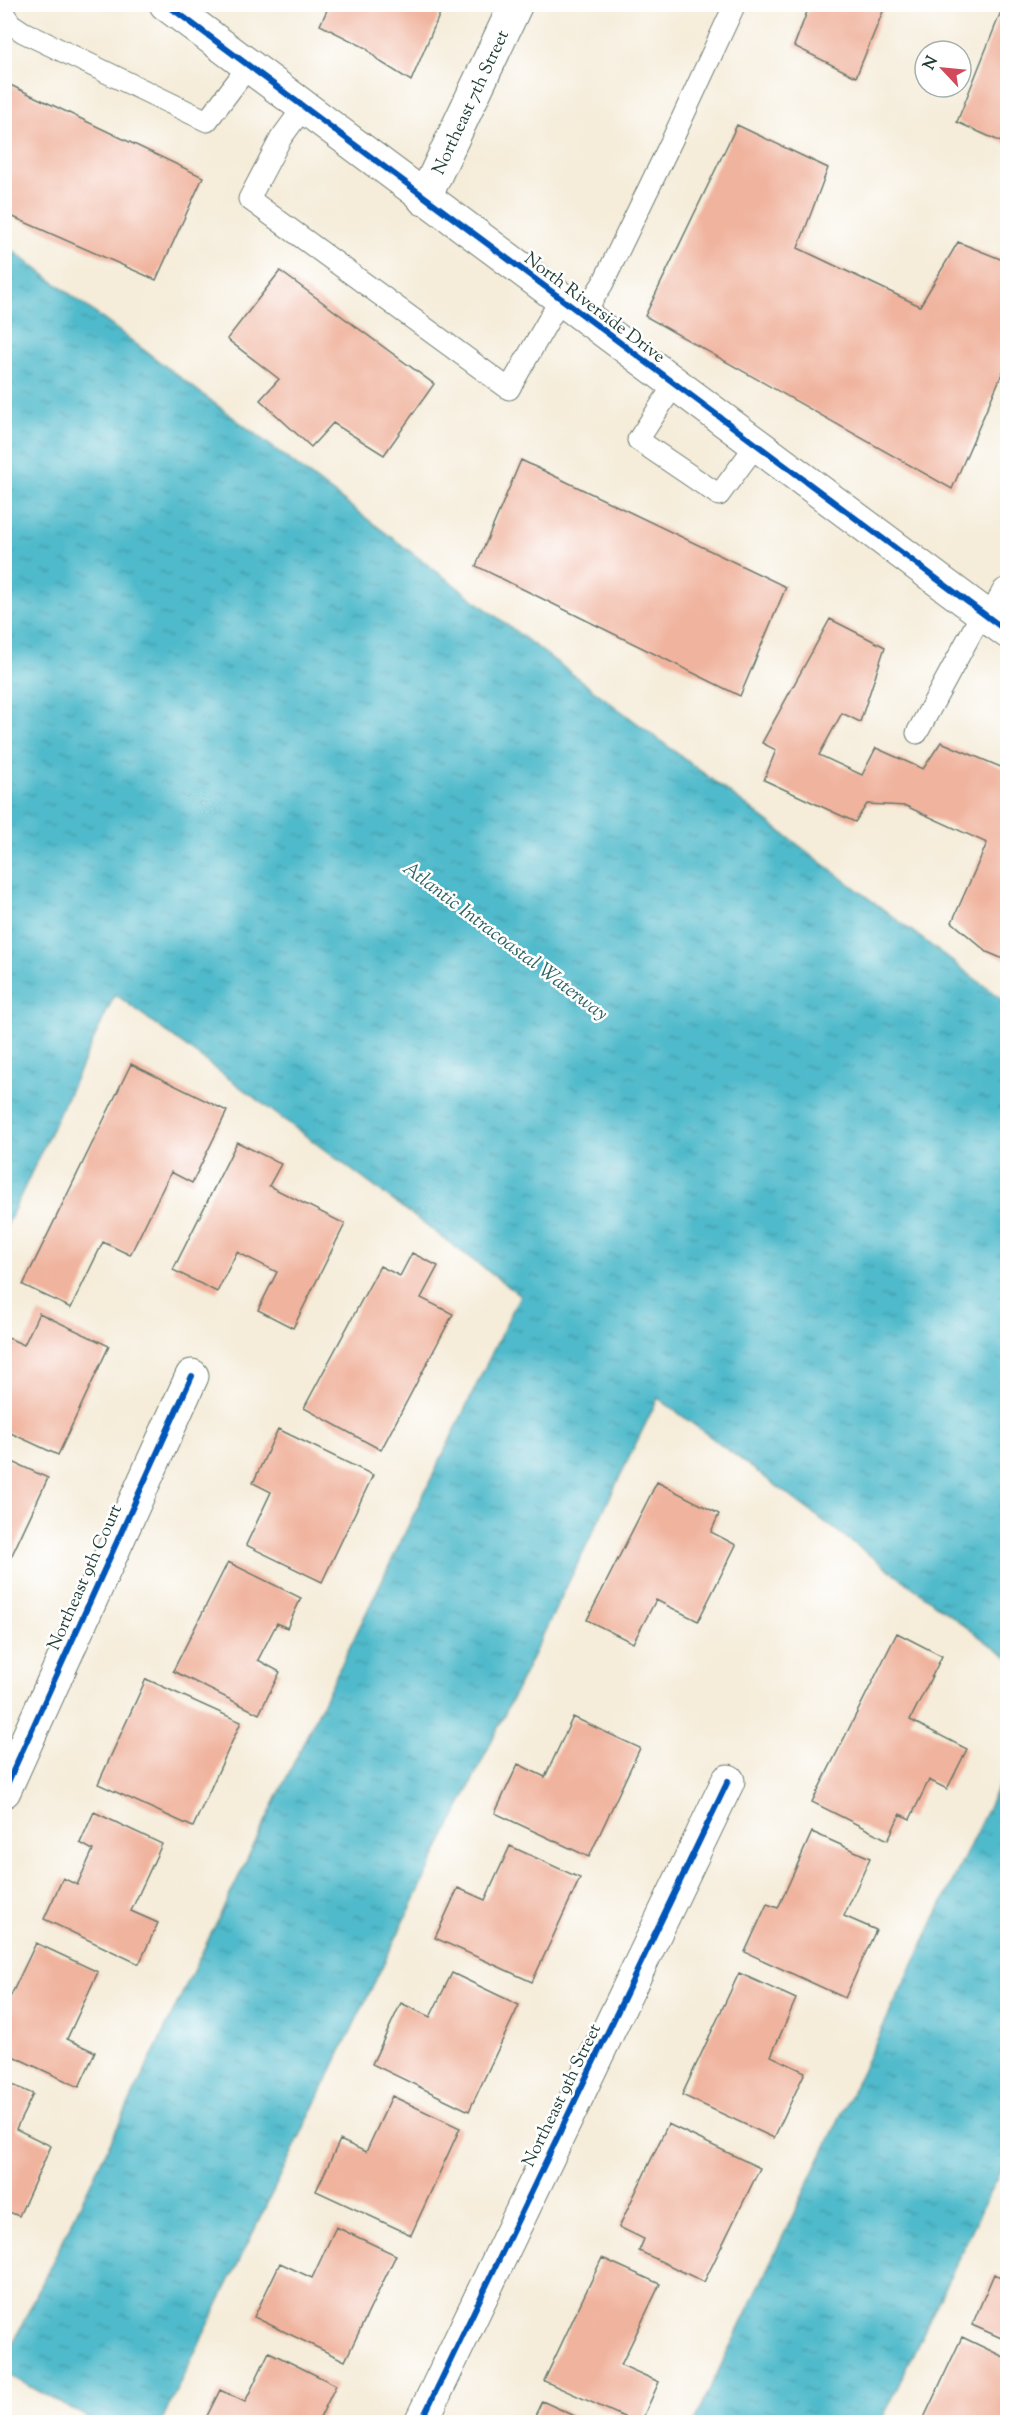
<svg xmlns="http://www.w3.org/2000/svg" width="1012" height="2427" viewBox="0 0 1012 2427" font-family="'Sorts Mill Goudy',serif">
	<style>
		.water { fill: url(#water-ripples); stroke: #377c80; stroke-width: 1.5 }
		.building { fill: #f0b39d }
		.lines { fill: none; stroke-linecap: round; stroke-linejoin: round }
		.service-casing { stroke: #6a7a6e; stroke-width: 23 }
		.minor-casing { stroke: #6a7a6e; stroke-width: 35 }
		.service { stroke: #fff; stroke-width: 21 }
		.minor { stroke: #fff; stroke-width: 33 }
		.cycleway-casing { stroke: #fff; stroke-width: 10 }
		.cycleway { stroke: #0057b8; stroke-width: 6 }
		.labels { text-anchor: middle; stroke-width: 5; stroke-linejoin: round; paint-order: stroke }
		.street-label { font-size: 18px; fill: #1f3d34; stroke: #fff }
		.water-label { font-size: 20px; font-style: italic; fill: #2d6261; stroke: #fff }
	</style>
	<defs>
		<pattern id="water-ripples" width="26" height="14" patternUnits="userSpaceOnUse" patternTransform="scale(1.5)"><rect width="26" height="14" fill="#4fbacb"/><path d="M2 4q2-2 4 0t4 0M15 11q2-2 4 0t4 0" fill="none" stroke="#4198a6"/></pattern>
	</defs>
	<rect width="100%" height="100%" fill="#fff"/>
	<filter id="ink" filterUnits="userSpaceOnUse"><feTurbulence type="fractalNoise" baseFrequency=".0167" numOctaves="2"/><feDisplacementMap in="SourceGraphic" scale="12" xChannelSelector="R" yChannelSelector="G"/><feConvolveMatrix kernelMatrix="1 2 1 2 8 2 1 2 1" color-interpolation-filters="sRGB"/></filter>
	<filter id="wash" filterUnits="userSpaceOnUse"><feTurbulence type="fractalNoise" baseFrequency=".008" numOctaves="4" result="noise"/><feDisplacementMap in="SourceGraphic" scale="24" xChannelSelector="R" yChannelSelector="G"/><feGaussianBlur stdDeviation="1.35" result="paint"/><feColorMatrix in="noise" values="0 0 0 0 0 0 0 0 0 0 0 0 0 0 0 0 0 1.4 0 .05"/><feComposite in="paint" operator="in"/></filter>
	<g filter="url(#wash)">
		<rect width="100%" height="100%" fill="#f5ecd9"/>
		<path class="water" d="M5,245L1007,1003V1657L658,1398L161,2422H96L5,2373V2360L520,1295L115,994L5,1229Z
			M1007,1768V2156L881,2422H694Z"/>
		<g id="blocks">
			<path class="building" d="M330,4H444L411,81L379,61L366,48L320,25Z
				M810,4H886L856,77L794,46Z
				M1004,4H1008V145L957,122Z
				M4,82L203,177L156,280L4,213Z
				M737,125L828,168L798,248L920,306L958,242L1008,262V360L952,489L645,316Z
				M280,271L434,384L384,455L333,423L311,447L260,400L279,379L227,339Z
				M521,460L786,587L740,696L476,566Z
				M830,619L885,647L860,722L842,713L819,755L862,775L876,748L923,769L941,742L1008,770V961L987,952L952,922L987,843L906,806L867,804L855,822L764,780L776,750L762,743Z
				M131,1064L227,1111L192,1183L171,1172L130,1255L103,1242L71,1308L23,1285Z
				M237,1142L281,1164L269,1186L345,1224L293,1328L258,1310L277,1272L237,1252L217,1292L173,1270Z
				M412,1253L438,1266L421,1298L453,1314L381,1450L304,1408L380,1266L400,1276Z
				M39,1313L109,1346L58,1455L4,1430V1336L24,1345Z
				M278,1429L373,1475L322,1582L246,1545L271,1492L253,1483Z
				M4,1458L48,1478L4,1572Z
				M657,1482L719,1514L711,1532L736,1545L698,1621L656,1600L633,1643L587,1620Z
				M228,1562L301,1598L287,1628L277,1623L258,1660L280,1672L259,1714L173,1671Z
				M897,1633L942,1656L910,1720L967,1749L947,1789L929,1780L910,1819L900,1814L888,1840L812,1802Z
				M146,1679L241,1722L193,1827L98,1784Z
				M573,1717L640,1748L589,1857L495,1813L518,1764L545,1777Z
				M94,1812L162,1844L131,1911L158,1923L139,1964L44,1919L63,1878L77,1885L93,1850L80,1843Z
				M812,1832L870,1858L844,1916L876,1930L845,1998L745,1952L767,1904L778,1908Z
				M510,1846L580,1878L532,1982L435,1938L458,1888L485,1900Z
				M36,1943L98,1972L67,2039L95,2052L79,2087L4,2052V2010Z
				M452,1973L519,2005L469,2111L372,2064L401,2003L430,2017Z
				M739,1973L796,1999L771,2056L805,2072L774,2138L682,2095Z
				M4,2081L33,2094L16,2129L51,2146L19,2216L4,2210Z
				M392,2096L460,2128L411,2235L316,2191L340,2140L366,2152Z
				M668,2124L760,2168L704,2282L639,2251L644,2239L619,2227Z
				M336,2227L396,2255L345,2361L254,2317L280,2263L312,2278Z
				M602,2258L660,2284L621,2365L659,2382L641,2422H635L544,2381Z
				M994,2274L1008,2280V2341L972,2325Z
				M962,2337L1008,2359V2422H922Z
				M269,2352L336,2385L318,2422H204L220,2390L245,2402Z
				M542,2401L588,2422H532Z"/>
		</g>
	</g>
	<g filter="url(#ink)">
		<use href="#blocks" fill-opacity="0" stroke="#6a7a6e" stroke-width="1.5"/>
		<g class="lines">
			<defs>
				<path id="service" d="M4,14L11,24L23,32L207,121L248,67
					M303,108L281,138L249,199L509,389L560,300
					M582,316L603,283L673,138L735,4
					M674,385L638,440L719,495L756,445
					M917,733L982,613"/>
				<path id="minor" d="M166,4L1008,632
					M424,199L516,4
					M994,622L1008,594
					M4,1791L192,1376
					M421,2422L728,1781"/>
			</defs>
			<use href="#service" class="service-casing"/>
			<use href="#minor" class="minor-casing"/>
			<use href="#service" class="service"/>
			<use href="#minor" class="minor"/>
			<defs>
				<path id="cycleway" d="M166,4L1008,632
					M4,1791L192,1376
					M421,2422L728,1781"/>
			</defs>
			<use href="#cycleway" class="cycleway-casing"/>
			<use href="#cycleway" class="cycleway"/>
		</g>
	</g>
	<g class="labels">
		<g class="street-label">
			<text transform="translate(470 102) rotate(-65)" y="6">Northeast 7th Street</text>
			<text transform="translate(595 307) rotate(37)" y="6">North Riverside Drive</text>
			<text transform="translate(84 1577) rotate(-66)" y="6">Northeast 9th Court</text>
			<text transform="translate(561 2095) rotate(-64)" y="6">Northeast 9th Street</text>
		</g>
		<g class="water-label">
			<text transform="translate(506 940) rotate(37)" y="7">Atlantic Intracoastal Waterway</text>
		</g>
	</g>
	<rect width="1012" height="2427" fill="none" stroke="#fff" stroke-width="24"/>
	<g transform="translate(943 69) rotate(296)"><circle r="28" fill="#ffffff" stroke="#a5b1ae" stroke-width="1.5"/>
	<path d="M0-4.5L10 22L0 15L-10 22Z" fill="#d1495b"/>
	<text y="-9" font-size="16" font-weight="bold" text-anchor="middle" fill="#1f3d34">N</text>
	</g>
</svg>
